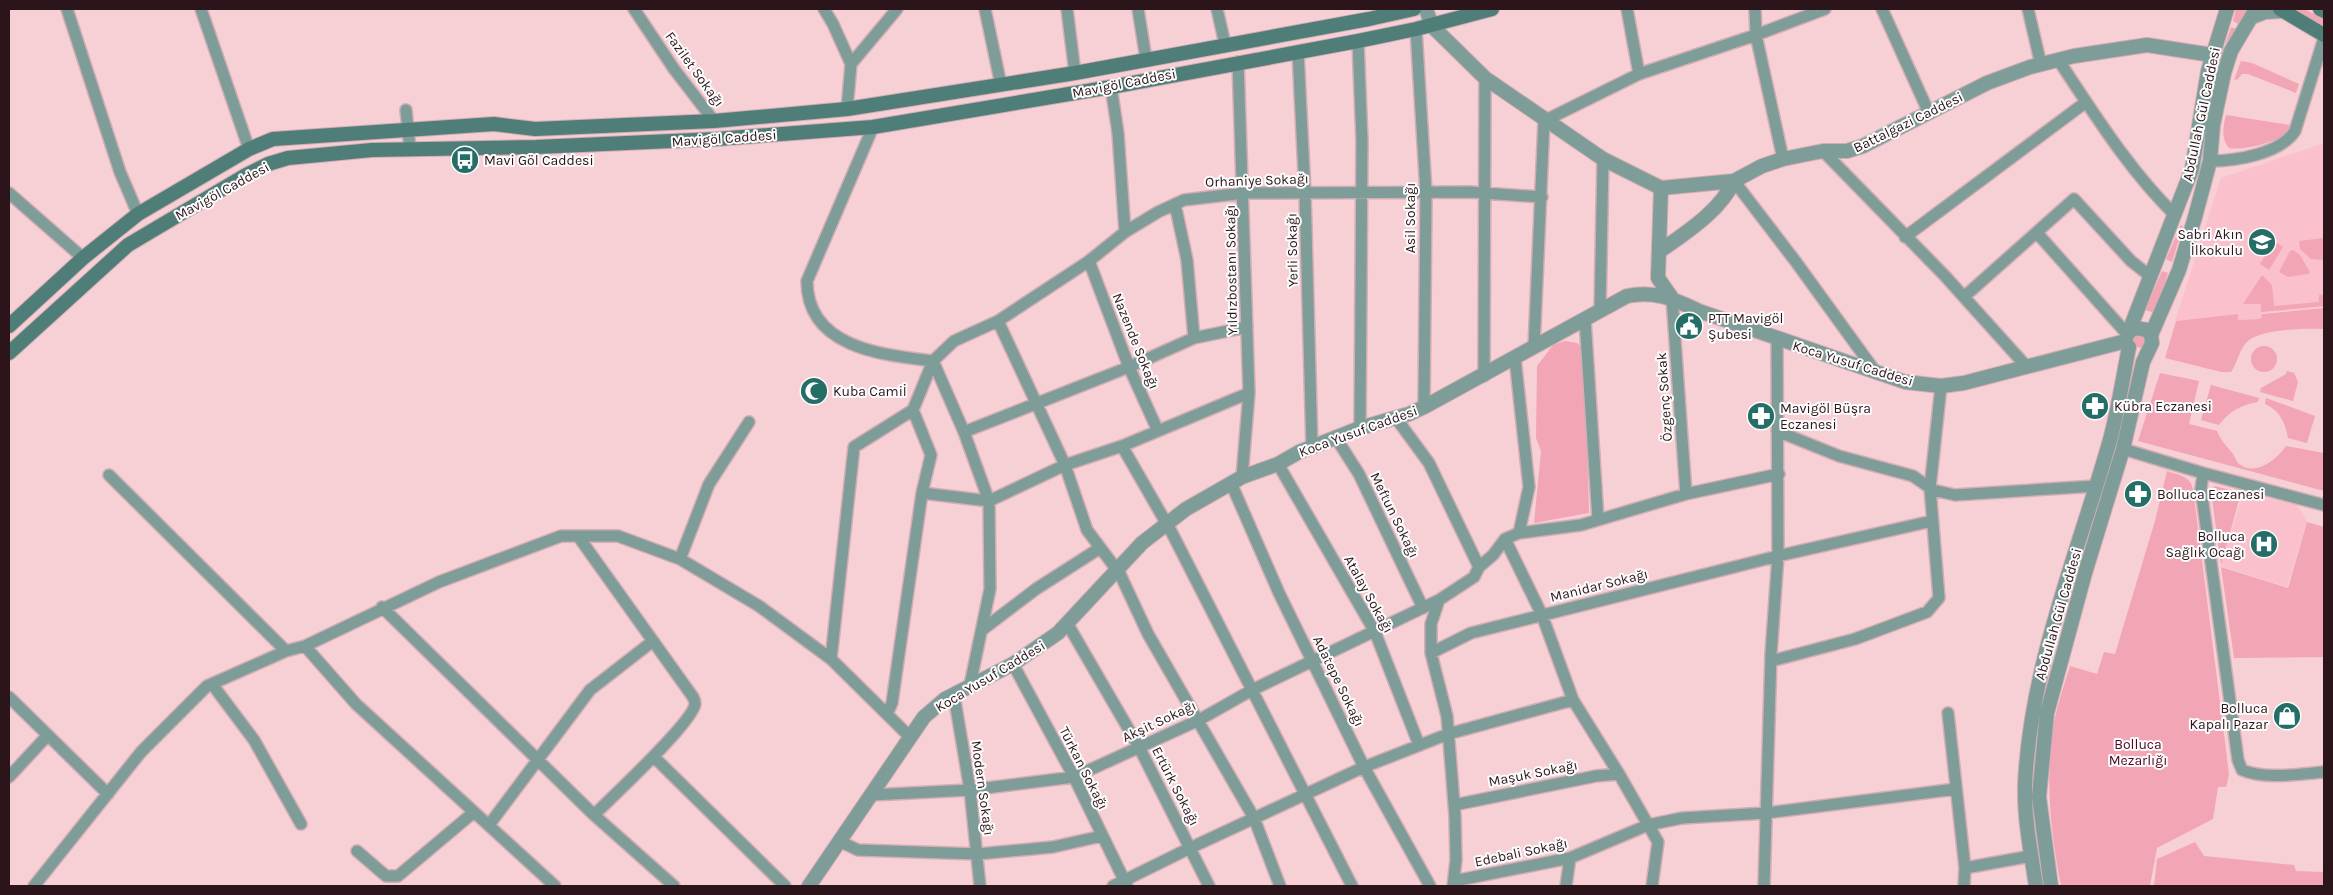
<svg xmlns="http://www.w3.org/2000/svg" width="2333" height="895" viewBox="0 0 2333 895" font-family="Karla,sans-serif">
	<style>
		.built { fill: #fac0cb }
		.green { fill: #f2a5b4 }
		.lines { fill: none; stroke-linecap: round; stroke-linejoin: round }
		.minor-casing { stroke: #d2aeb4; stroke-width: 14 }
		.tertiary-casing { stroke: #d2aeb4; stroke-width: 16 }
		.secondary-casing { stroke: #d2aeb4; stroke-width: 16 }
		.minor { stroke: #7e9c98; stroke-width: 11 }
		.tertiary { stroke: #7e9c98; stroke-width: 14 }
		.secondary { stroke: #4f7d78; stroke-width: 14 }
		.labels { text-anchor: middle; stroke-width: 4; stroke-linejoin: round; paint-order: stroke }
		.street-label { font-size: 14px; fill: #2c151a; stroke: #fcfcfc }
		.poi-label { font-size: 14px; fill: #2c151a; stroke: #fcfcfc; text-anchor: start }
		.park-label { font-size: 14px; fill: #4f0721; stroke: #fcfcfc }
	</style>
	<rect width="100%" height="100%" fill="#f7d0d6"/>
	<path class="built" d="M2324,143V307L2262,313L2261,319L2238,320L2237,314L2175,321L2221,178Z
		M2243,493L2297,505L2307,521L2287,587L2221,566Z"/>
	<path class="green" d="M2236,9H2249L2240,25L2233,21Z
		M2293,9H2305L2324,20V27Z
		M2231,27L2236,29L2226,44L2219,63Z
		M2241,61L2252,63L2299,84L2296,93L2248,74H2242L2238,79L2234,80Z
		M2226,115L2290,125C2289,141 2243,151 2229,148C2221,139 2223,127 2226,115Z
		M2181,225L2183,226L2172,262L2166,259Z
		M2324,238V260L2311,259L2300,249L2299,241Z
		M2274,241L2283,247L2269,270L2260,264Z
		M2293,250L2300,255L2310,272L2308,274L2288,277L2279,272L2290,251Z
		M2162,271L2168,273L2155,313L2145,310Z
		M2262,275L2272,285L2274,306L2319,302V295L2324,294V306L2261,312V304H2243Z
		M2324,308V329C2307,328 2261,329 2248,341C2239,348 2238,363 2231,372H2221L2165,358L2176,321L2238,314V320L2261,319L2262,314Z
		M2137,334L2148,338L2143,348L2136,347L2133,338Z
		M1565,341L1577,343L1584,350L1589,513L1534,523L1541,451L1536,438L1537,366L1553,345Z
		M2251 359a13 13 0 1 1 26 0a13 13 0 1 1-26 0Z
		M2287,371L2294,373L2298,382L2293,401L2260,392L2261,388L2286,374Z
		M2160,373L2199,381L2189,424L2217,431C2221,441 2226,445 2233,454C2235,457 2236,461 2239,464C2256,477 2277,459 2286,446L2324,453V491L2138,441Z
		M2211,385L2259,398L2258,402C2240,405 2230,411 2219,425L2201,420Z
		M2266,398L2315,416L2307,443L2288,438C2285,422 2280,411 2265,404Z
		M2167,471C2179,475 2190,476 2193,489L2225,742L2229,775L2226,787H2218L2213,819L2157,848L2150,886H2061C2051,834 2045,782 2053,729C2056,708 2064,686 2070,666L2097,674L2104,652L2115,654L2155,521Z
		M2215,486L2241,493L2221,565L2211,491Z
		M2307,522L2324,527V657L2234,658L2221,567L2288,588Z
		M2195,842L2204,856L2294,865L2296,871L2324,872V886H2154L2157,859Z"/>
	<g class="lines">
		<defs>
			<path id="minor" d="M67,9L120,172L138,214
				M201,9L249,149
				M634,9L674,69L714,121
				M824,9L833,24L851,64
				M985,9L1001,85
				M1067,9L1075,73
				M1138,9L1146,59
				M1217,9L1225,44
				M1627,9L1639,74
				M1755,9L1756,35L1783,159
				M1882,9L1929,113
				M2028,9L2041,65
				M1416,29L1426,192L1424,407
				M1358,41L1362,141L1360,428
				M1298,52L1305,193L1312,448
				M2059,61C2095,115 2129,170 2175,215
				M1238,62L1249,393L1242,477
				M1111,87L1118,133L1125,232
				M847,109L851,64L897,9
				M406,110L410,149
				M1823,151L1945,276L2026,366
				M2210,161C2236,161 2280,154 2295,131L2324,38
				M1734,181L1796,262L1875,371
				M9,193L83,258
				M1175,204L1187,260L1194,338
				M2037,233L2128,335
				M1905,237L2086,102
				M1089,261L1129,367L1158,431
				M1965,296L2074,199L2131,261L2150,276
				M1672,298L1686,494
				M1600,311L1603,159
				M1585,319L1598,519
				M998,321L1065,465L1087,530L1120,574L1148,634L1254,818L1280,886
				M1534,347L1544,121L1639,74L1756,35L1825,9
				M1484,376L1485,78
				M1396,418L1429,463L1479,567
				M1777,431L1839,456L1913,476L1933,490L1955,495L2096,486
				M964,432L1129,367L1194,338L1247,327
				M1336,438L1359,474L1423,608
				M1122,446L1172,533L1352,886
				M2123,449L2203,473L2324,505
				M1278,464L1375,632L1419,745
				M2203,473L2201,489L2238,760L2242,770C2267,780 2298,774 2324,772
				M109,475L286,651
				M1231,483L1279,593L1364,767L1430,886
				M922,493L989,501L1065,465L1122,446L1249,393
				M1519,533L1581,525L1686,494L1779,474
				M578,536L693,697C694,699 695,702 695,704C693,722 611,798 594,815
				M1505,539L1542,615L1573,700L1619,774L1658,842L1652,886
				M680,559L709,484L749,422
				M382,607L594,815L674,886
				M1067,623L1139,747L1209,886
				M982,630L1036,589L1100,548
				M305,646L356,704L555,886
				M1431,653L1471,633L1778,556L1932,521
				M831,659L854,447L913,410L933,361C883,355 807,348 807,281L873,127
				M1771,661L1855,639L1927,612L1939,598L1930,488L1941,386
				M1013,664L1074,777L1127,886
				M212,684L254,740L301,824
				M970,685L990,589L989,501L964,432L933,361L954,341L998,321L1089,261L1125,232L1158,212L1184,200L1244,193L1469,192L1542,197
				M954,695L970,790L980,886
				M9,697L108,794
				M1948,713L1965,868
				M887,714L892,703L922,493L931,455L913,410
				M654,757L785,886
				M9,777L47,736
				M871,795L970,790L1074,777L1199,720L1252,690L1439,600
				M1454,805L1596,776L1619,774
				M489,825L590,690L653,641
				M839,841L858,850L978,854L1053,847L1102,836
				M357,851L386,876H398L474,812
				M1454,881L1570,858L1648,825L1682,818L1766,813L1956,789
				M34,886L141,752L207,686L286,651L305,646L439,582L561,536H618L680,559L759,606L831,659L910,737
				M1113,886L1190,848L1364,767L1448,734L1573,700
				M1453,886L1456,860L1455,816L1447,716L1431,653V624L1439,600L1474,577L1479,567L1493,555L1505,539L1519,533L1529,487L1515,358
				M1566,886L1570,858
				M1764,886L1771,654L1778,556L1777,338
				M1964,886L1965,868L2031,856"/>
			<path id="tertiary" d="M1426,9L1432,26L1485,78L1603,159L1661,188L1734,181L1762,166L1783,159L1823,151H1847L1863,146L1987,83L2030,67L2074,56L2147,45L2212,55
				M2252,17L2265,12L2283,11
				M1661,188L1658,278L1672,298
				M1660,251C1687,232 1720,211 1734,181
				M2128,334L2192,169L2208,71L2227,9
				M2151,335L2179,270L2195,217L2210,161L2213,125L2224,73L2231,51L2256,9
				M809,886L924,717L945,699L1013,664L1058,633L1142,543L1186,509L1242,477L1278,464L1299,452L1360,428L1409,414L1424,407L1627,296C1654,290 1674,299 1699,311L1905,382L1941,386L1964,383L2126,341
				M2036,886C2031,853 2024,819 2025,785C2030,666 2078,553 2110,440C2118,410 2123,378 2129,347
				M2051,886L2039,797L2047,713L2085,573L2123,449L2143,362L2152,343L2151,335L2147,330L2136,328L2130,331"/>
			<path id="secondary" d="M2280,9L2324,35
				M2320,9L2324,11
				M9,326L83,258L138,214L249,149L273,139L494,124L535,129L714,121L847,109L1075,73L1369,19L1414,9
				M9,353L128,245L246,175L268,164L288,158L372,150L536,147L717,139L873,127L1111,87L1358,41L1416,29L1492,9"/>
		</defs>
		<use href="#minor" class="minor-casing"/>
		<use href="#tertiary" class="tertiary-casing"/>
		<use href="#secondary" class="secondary-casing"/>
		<use href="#minor" class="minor"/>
		<use href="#tertiary" class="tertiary"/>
		<use href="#secondary" class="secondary"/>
	</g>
	<defs>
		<symbol id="bus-disc" viewBox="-11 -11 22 22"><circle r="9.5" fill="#246e67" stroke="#fcfcfc"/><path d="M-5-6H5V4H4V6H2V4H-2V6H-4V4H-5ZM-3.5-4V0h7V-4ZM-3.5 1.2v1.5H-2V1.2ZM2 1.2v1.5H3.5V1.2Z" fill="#fff"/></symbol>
		<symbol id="school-disc" viewBox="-11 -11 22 22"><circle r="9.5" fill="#246e67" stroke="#fcfcfc"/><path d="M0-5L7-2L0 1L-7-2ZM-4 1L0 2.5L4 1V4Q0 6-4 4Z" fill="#fff"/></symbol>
		<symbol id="civic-disc" viewBox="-11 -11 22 22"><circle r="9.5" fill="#246e67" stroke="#fcfcfc"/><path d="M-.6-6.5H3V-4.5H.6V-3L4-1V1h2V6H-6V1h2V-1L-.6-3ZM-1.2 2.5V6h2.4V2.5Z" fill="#fff"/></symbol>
		<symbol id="mosque-disc" viewBox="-11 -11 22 22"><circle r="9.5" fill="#246e67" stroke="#fcfcfc"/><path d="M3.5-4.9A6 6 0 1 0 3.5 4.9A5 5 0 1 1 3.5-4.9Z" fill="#fff"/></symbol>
		<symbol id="pharmacy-disc" viewBox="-11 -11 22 22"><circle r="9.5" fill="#246e67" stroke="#fcfcfc"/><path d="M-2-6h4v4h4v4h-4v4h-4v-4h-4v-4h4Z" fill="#fff"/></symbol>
		<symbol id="hospital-disc" viewBox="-11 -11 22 22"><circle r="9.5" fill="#246e67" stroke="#fcfcfc"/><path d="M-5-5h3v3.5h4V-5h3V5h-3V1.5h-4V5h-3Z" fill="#fff"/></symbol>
		<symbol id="shop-disc" viewBox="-11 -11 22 22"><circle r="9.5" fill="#246e67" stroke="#fcfcfc"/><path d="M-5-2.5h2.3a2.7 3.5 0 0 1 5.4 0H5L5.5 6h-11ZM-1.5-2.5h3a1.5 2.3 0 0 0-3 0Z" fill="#fff"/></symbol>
	</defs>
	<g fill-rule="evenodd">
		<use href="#bus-disc" x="449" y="144" width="32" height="32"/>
		<use href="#school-disc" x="2246" y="226" width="32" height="32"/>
		<use href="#civic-disc" x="1673" y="310" width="32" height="32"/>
		<use href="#mosque-disc" x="798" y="375" width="32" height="32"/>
		<use href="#pharmacy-disc" x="2079" y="390" width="32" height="32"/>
		<use href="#pharmacy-disc" x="1745" y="400" width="32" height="32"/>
		<use href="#pharmacy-disc" x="2122" y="478" width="32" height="32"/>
		<use href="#hospital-disc" x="2248" y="528" width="32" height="32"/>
		<use href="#shop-disc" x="2271" y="700" width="32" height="32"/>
	</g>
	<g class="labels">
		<g class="street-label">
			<text transform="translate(695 69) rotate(54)" y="5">Fazilet Sokağı</text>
			<text transform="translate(1124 83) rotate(-11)" y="5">Mavigöl Caddesi</text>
			<text transform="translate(2201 114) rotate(-78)" y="5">Abdullah Gül Caddesi</text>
			<text transform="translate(1908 122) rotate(-26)" y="5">Battalgazi Caddesi</text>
			<text transform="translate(724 138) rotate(-4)" y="5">Mavigöl Caddesi</text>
			<text transform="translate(1257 180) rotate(-2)" y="5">Orhaniye Sokağı</text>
			<text transform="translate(222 191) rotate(-29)" y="5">Mavigöl Caddesi</text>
			<text transform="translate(1410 218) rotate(-90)" y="5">Asil Sokağı</text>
			<text transform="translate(1292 250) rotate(-91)" y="5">Yerli Sokağı</text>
			<text transform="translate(1231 270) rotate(-91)" y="5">Yıldızbostanı Sokağı</text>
			<text transform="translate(1136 341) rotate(68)" y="5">Nazende Sokağı</text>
			<text transform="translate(1853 363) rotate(17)" y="5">Koca Yusuf Caddesi</text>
			<text transform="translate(1664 397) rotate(-94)" y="5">Özgenç Sokak</text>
			<text transform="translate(1358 431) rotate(-20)" y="5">Koca Yusuf Caddesi</text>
			<text transform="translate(1395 515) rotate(64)" y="5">Meftun Sokağı</text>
			<text transform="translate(1599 585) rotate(-14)" y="5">Manidar Sokağı</text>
			<text transform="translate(1369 594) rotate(61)" y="5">Atalay Sokağı</text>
			<text transform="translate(2058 614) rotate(-74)" y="5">Abdullah Gül Caddesi</text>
			<text transform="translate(990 676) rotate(-31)" y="5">Koca Yusuf Caddesi</text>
			<text transform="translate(1339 681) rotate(64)" y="5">Adatepe Sokağı</text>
			<text transform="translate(1159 721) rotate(-25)" y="5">Akşit Sokağı</text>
			<text transform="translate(1084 768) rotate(63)" y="5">Türkan Sokağı</text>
			<text transform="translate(1533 773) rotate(-11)" y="5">Maşuk Sokağı</text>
			<text transform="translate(1176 786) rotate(63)" y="5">Ertürk Sokağı</text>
			<text transform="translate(983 788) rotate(82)" y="5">Modern Sokağı</text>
			<text transform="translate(1521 852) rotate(-12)" y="5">Edebali Sokağı</text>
		</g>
		<g class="poi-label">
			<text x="484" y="165">Mavi Göl Caddesi</text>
			<text x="2243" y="239" text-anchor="end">Sabri Akın<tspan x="2243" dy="16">İlkokulu</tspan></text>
			<text x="1708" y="323">PTT Mavigöl<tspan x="1708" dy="16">Şubesi</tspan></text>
			<text x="833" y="396">Kuba Camiİ</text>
			<text x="2114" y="411">Kübra Eczanesi</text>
			<text x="1780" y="413">Mavigöl Büşra<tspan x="1780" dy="16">Eczanesi</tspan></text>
			<text x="2157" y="499">Bolluca Eczanesi</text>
			<text x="2245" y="541" text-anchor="end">Bolluca<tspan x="2245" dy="16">Sağlık Ocağı</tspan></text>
			<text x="2268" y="713" text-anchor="end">Bolluca<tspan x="2268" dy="16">Kapalı Pazar</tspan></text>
		</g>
		<g class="park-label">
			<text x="2138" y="749">Bolluca<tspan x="2138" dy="16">Mezarlığı</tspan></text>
		</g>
	</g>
	<rect width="2333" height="895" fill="none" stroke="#2c151a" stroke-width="20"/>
</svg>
